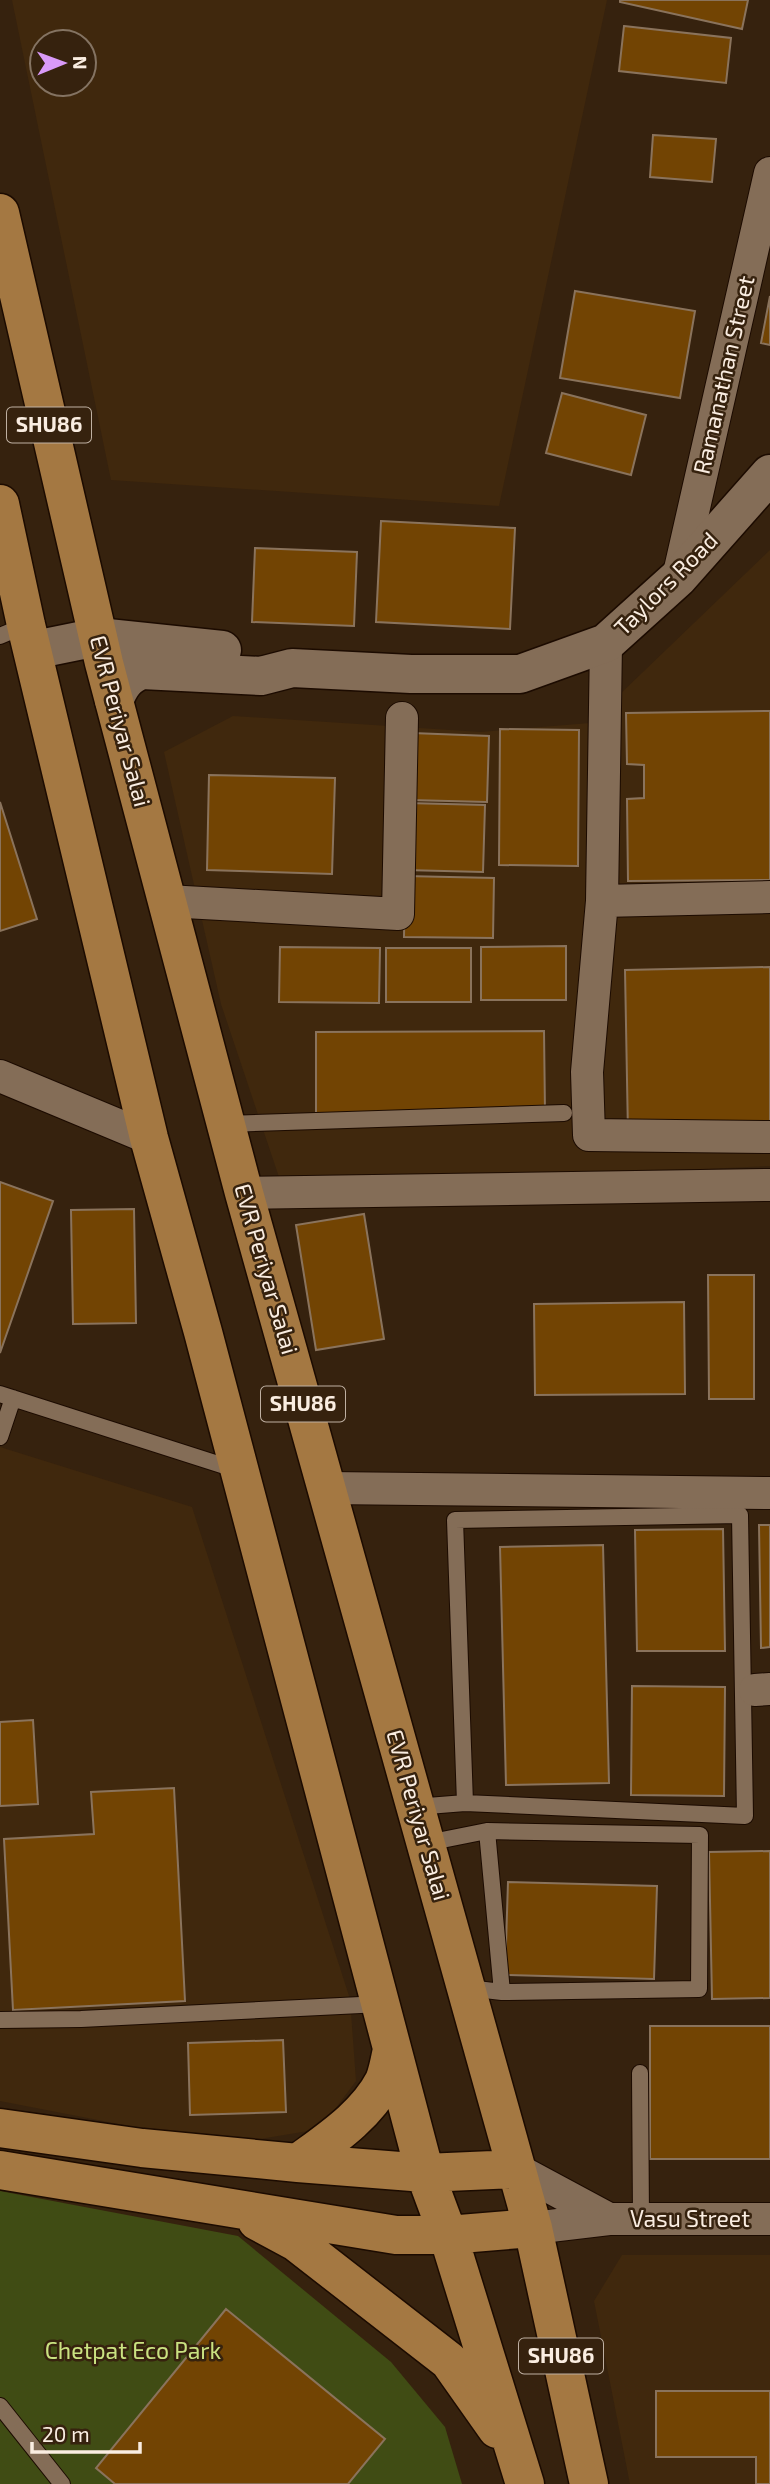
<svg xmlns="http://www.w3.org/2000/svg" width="770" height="2484" viewBox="0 0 770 2484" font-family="'Exo 2',sans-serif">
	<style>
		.built { fill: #40280d; fill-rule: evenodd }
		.green { fill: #404c14 }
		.building { fill: #724403; stroke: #8a735c; stroke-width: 2 }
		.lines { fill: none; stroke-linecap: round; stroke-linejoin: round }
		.service-casing { stroke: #1c0b00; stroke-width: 18 }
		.minor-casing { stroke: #1c0b00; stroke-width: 34 }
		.tertiary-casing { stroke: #1c0b00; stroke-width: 41 }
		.primary-casing { stroke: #1c0b00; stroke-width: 41 }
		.service { stroke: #846d57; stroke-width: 16 }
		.minor { stroke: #846d57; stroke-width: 32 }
		.tertiary { stroke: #846d57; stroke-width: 38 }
		.primary { stroke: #a47842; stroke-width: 38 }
		.labels { text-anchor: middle; stroke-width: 5; stroke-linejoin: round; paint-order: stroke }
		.shield { fill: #36220e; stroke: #bfb0a2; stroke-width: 2 }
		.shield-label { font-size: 21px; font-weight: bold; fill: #faede1 }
		.street-label { font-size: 23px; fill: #faede1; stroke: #36220e }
		.park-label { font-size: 23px; fill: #cae281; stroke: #36220e }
	</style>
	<rect width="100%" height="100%" fill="#36220e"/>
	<path class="built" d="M12,0H607L499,506L111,480ZM42,42H84V84H42Z
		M770,550V1166L595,1174L280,1180L221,1004L164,752L233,716L481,732L590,723Z
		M0,1447L192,1507L350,1999L356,2081L320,2129L242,2142L165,2133L0,2101Z
		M622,2255H770V2484H630L594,2301Z"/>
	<path class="green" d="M0,2191L238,2236L391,2362L445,2427L462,2484H0Z"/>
	<path class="building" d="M620,0H748L742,29L620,2Z
		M624,26L731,38L726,83L619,71Z
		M653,135L716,139L712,182L650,177Z
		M575,291L695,311L680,398L560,378Z
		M770,296V345L761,343Z
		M562,393L646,415L631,475L546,453Z
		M381,521L515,528L510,629L376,622Z
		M255,548L357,552L354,626L252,622Z
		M770,711V880L628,881L627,799L644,798V765L627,764L626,713Z
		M500,729L579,730L578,866L499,865Z
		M412,733L489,736L487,802L410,800Z
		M209,775L335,778L332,874L207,870Z
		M0,802L37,919L0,931Z
		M407,803L485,805L483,872L405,870Z
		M405,876L494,878L493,938L404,937Z
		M566,946V1000H481V947Z
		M280,947L380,948L379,1003L279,1002Z
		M386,948H471V1002H386Z
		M770,967V1131L628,1134L625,970Z
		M544,1031L545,1113L316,1114V1032Z
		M0,1182L53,1201L0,1353Z
		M134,1209L136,1323L73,1324L71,1210Z
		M364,1214L384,1339L316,1350L296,1225Z
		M708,1275H754V1399H709Z
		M684,1302L685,1394L535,1395L534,1304Z
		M759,1525H770V1647L761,1648Z
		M723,1529L725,1651H637L635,1530Z
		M603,1545L609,1783L506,1785L500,1547Z
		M632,1686L725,1687L724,1796L631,1795Z
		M33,1720L38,1804L0,1806V1722Z
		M174,1788L185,2001L13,2010L4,1839L94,1834L91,1792Z
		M770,1851V1998L712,1999L709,1852Z
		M508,1882L657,1886L654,1979L505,1975Z
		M650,2026H770V2159H650Z
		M283,2040L286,2112L190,2115L188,2043Z
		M226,2309L385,2439L348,2484H115L96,2468Z
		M656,2391H770V2484H756V2457H656Z"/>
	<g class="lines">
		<defs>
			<path id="service" d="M0,636L26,625
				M226,1124L564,1113
				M0,1394L237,1470
				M0,1437L13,1398
				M740,1515L745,1816L465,1803L455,1520Z
				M415,1807L465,1803
				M487,1831L502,1992
				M427,1843L487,1831L700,1835L699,1989L502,1992L468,1988
				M0,2020L81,2019L381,2004
				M640,2073L641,2219
				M0,2406L62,2484"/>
			<path id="minor" d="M678,578L770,173
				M606,643L602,901L587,1072L589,1135L770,1137
				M167,901L398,914L402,718
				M602,901L770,897
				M0,1076L149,1138
				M244,1193L770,1185
				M327,1488L770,1493
				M755,1690L770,1689
				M516,2169L609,2219
				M533,2228L609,2219H770"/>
			<path id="tertiary" d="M34,650L98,637L222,650
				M114,700C121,684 126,676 142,670L261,676L292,668L411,674H520L606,643L678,578L770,474"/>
			<path id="primary" d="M0,213L104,663L244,1193L533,2228L589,2484
				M0,504L26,625L149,1138L203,1332L425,2173L448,2235L525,2484
				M0,2128L142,2148L298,2163L425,2173L516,2169
				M298,2163C329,2140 366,2116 384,2081C388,2071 390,2059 392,2049
				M0,2170L396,2235H448L533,2228
				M257,2221L296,2242L449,2361L497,2429"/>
		</defs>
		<use href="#service" class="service-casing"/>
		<use href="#minor" class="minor-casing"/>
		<use href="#tertiary" class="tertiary-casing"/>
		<use href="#primary" class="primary-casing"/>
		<use href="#service" class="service"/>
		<use href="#minor" class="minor"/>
		<use href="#tertiary" class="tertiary"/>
		<use href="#primary" class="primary"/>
	</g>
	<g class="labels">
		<g class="shield">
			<rect x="7" y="407.5" width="84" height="35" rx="5"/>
			<rect x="261" y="1386.5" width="84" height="35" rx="5"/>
			<rect x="519" y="2338.5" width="84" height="35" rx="5"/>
		</g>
		<g class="shield-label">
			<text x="49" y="432">SHU86</text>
			<text x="303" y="1411">SHU86</text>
			<text x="561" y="2363">SHU86</text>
		</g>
		<g class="street-label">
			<text transform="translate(724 375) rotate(-77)" y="8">Ramanathan Street</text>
			<text transform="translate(666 584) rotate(-45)" y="8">Taylors Road</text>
			<text transform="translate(120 721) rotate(75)" y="8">EVR Periyar Salai</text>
			<text transform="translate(266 1269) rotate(74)" y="8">EVR Periyar Salai</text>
			<text transform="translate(418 1815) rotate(74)" y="8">EVR Periyar Salai</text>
			<text x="690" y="2227">Vasu Street</text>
		</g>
		<g class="park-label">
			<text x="133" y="2359">Chetpat Eco Park</text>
		</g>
	</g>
	<g transform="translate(63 63) rotate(89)"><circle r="33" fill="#36220e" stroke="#847362" stroke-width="2"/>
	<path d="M0-5L12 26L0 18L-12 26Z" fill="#d99af8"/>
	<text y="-10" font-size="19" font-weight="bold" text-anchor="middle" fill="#faede1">N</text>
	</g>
	<path d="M32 2442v10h108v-10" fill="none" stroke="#faede1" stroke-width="3.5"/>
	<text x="42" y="2442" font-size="21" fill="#faede1" stroke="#36220e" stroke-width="5" paint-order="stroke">20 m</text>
</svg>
